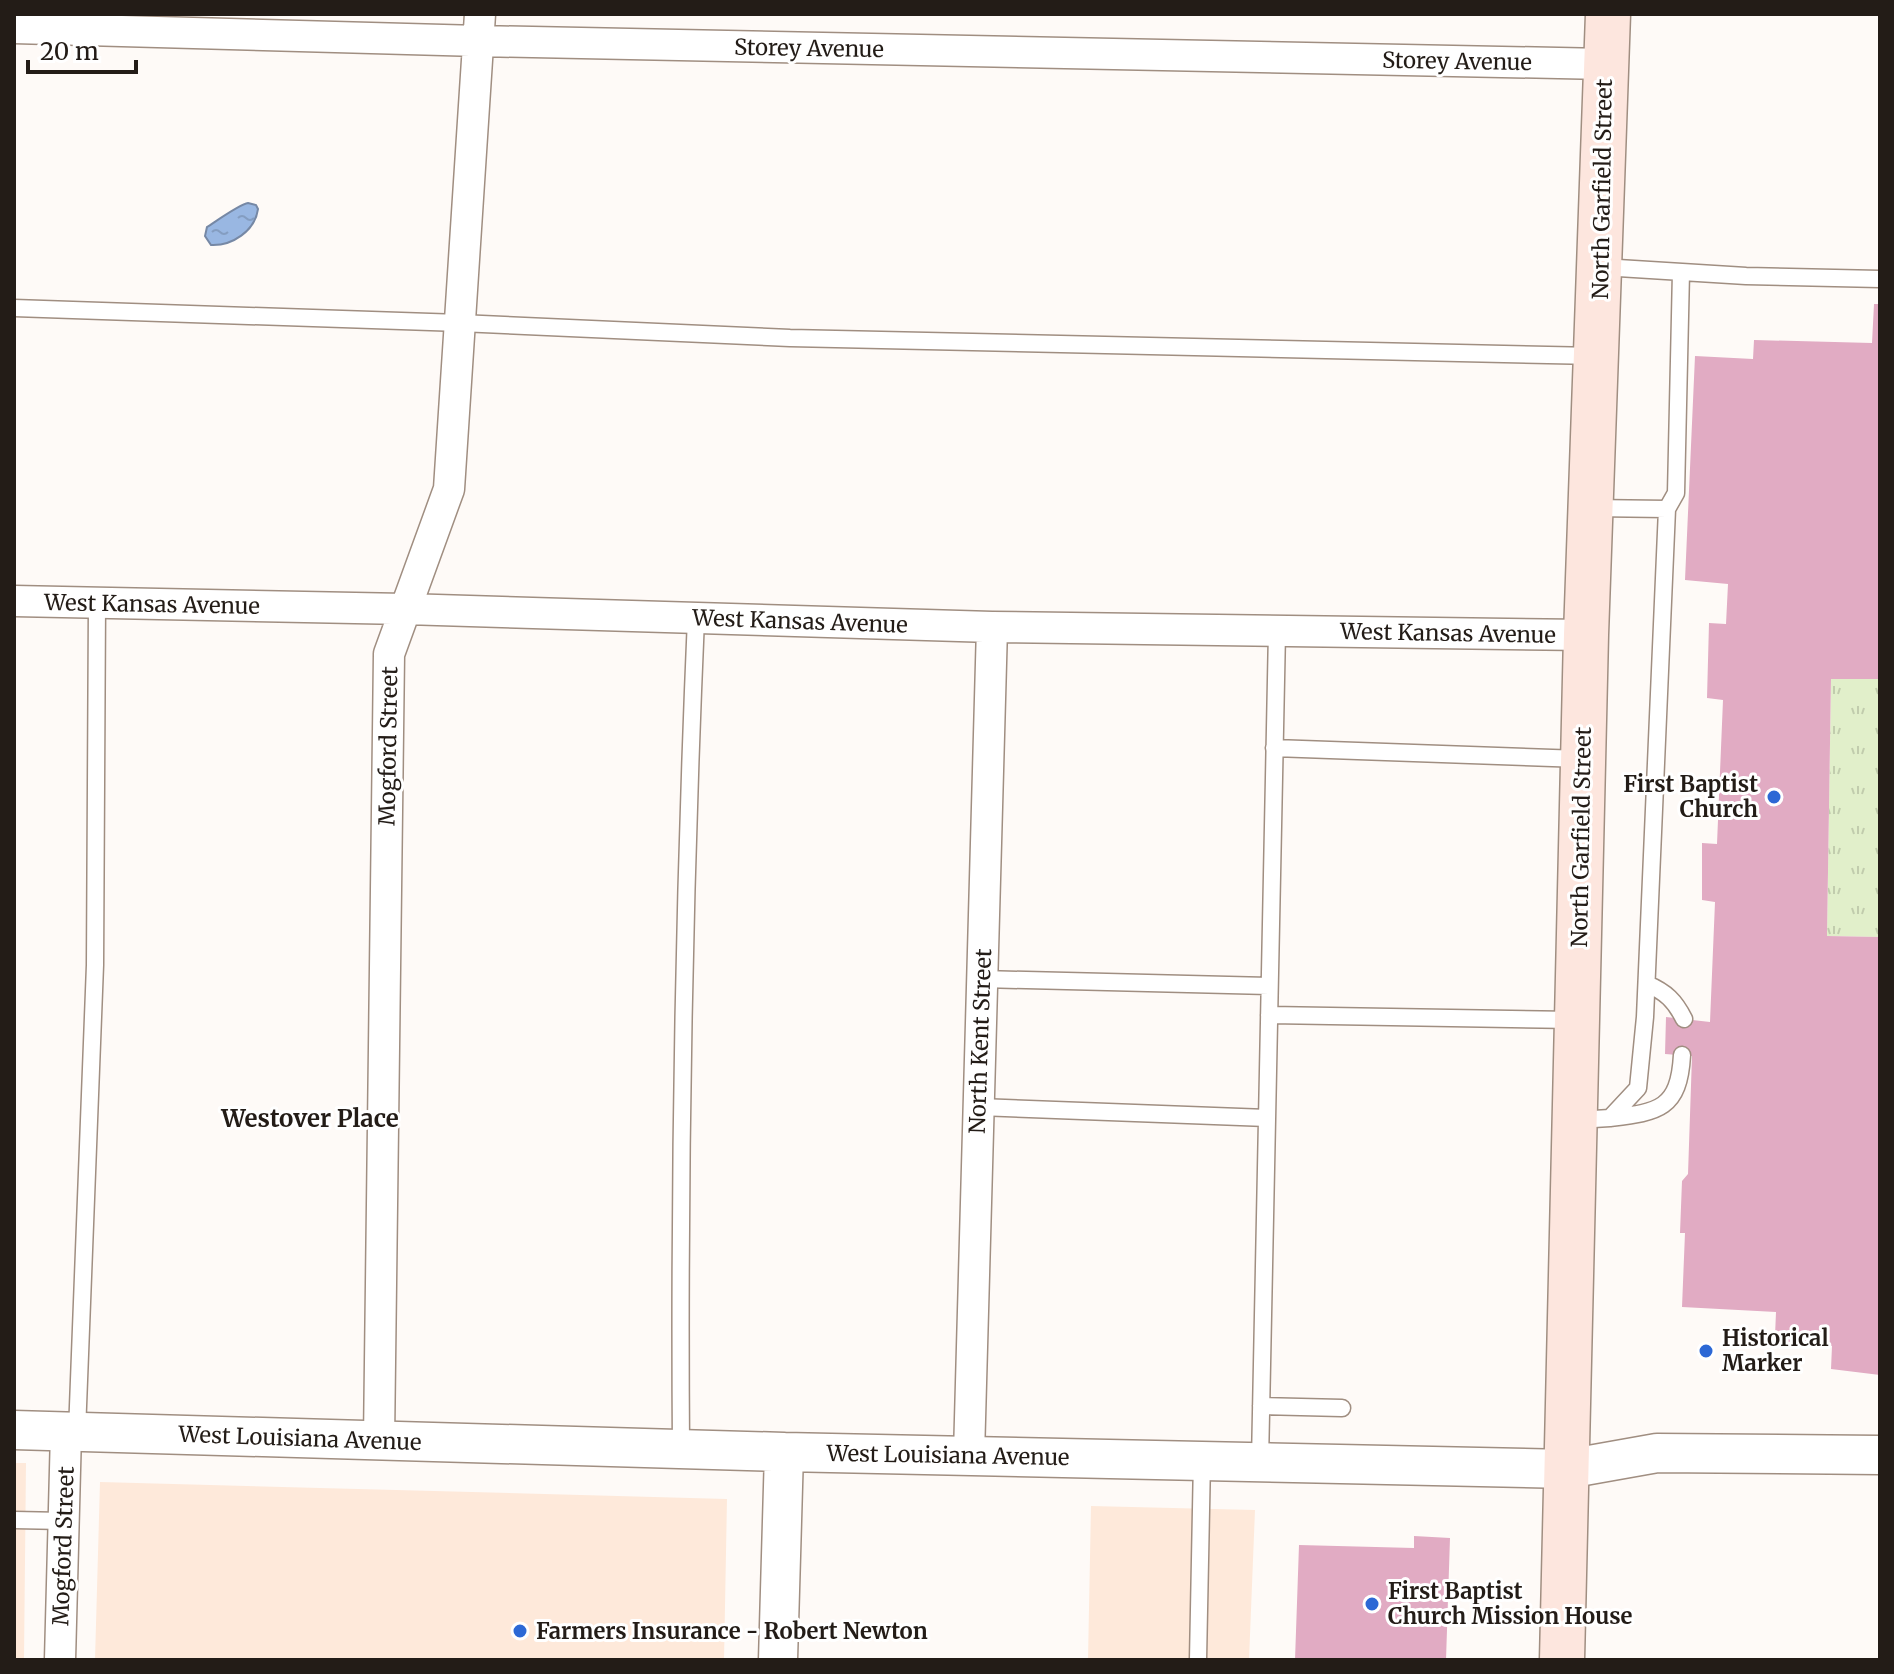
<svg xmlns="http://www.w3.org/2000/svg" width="1894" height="1674" viewBox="0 0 1894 1674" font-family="Merriweather,serif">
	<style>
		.built { fill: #fee9da }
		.grass { fill: url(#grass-tufts) }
		.water { fill: url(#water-ripples); stroke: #7688a5; stroke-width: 2 }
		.building { fill: #e1abc3 }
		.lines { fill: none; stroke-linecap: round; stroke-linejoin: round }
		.service-casing { stroke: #a08e81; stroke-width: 19 }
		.minor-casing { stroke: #a08e81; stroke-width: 33 }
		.tertiary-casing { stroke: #a08e81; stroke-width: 41 }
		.secondary-casing { stroke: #a08e81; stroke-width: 47 }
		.service { stroke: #fff; stroke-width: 16 }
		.minor { stroke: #fff; stroke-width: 30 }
		.tertiary { stroke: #fff; stroke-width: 38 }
		.secondary { stroke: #fde6de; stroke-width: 44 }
		.poi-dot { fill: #2c68d5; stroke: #fff; stroke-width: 3 }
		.labels { text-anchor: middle; stroke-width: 6; stroke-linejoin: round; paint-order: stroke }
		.street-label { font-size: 22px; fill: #231c17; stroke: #fff }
		.poi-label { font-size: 22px; font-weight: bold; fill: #231c17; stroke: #fff; text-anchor: start }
		.neighbourhood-label { font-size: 24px; font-weight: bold; fill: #231c17; stroke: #fff }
	</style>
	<defs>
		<pattern id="grass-tufts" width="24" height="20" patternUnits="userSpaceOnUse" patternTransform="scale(2)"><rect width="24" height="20" fill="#e1efca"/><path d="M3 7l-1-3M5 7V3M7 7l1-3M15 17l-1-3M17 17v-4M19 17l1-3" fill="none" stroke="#c1ccad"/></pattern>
		<pattern id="water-ripples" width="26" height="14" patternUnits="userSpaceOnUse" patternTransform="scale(2)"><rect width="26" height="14" fill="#99b7e2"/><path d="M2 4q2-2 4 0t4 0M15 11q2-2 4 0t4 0" fill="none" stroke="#849dc1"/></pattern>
	</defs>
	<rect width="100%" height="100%" fill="#fefaf7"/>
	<path class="built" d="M14,1463H26L24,1660H14Z
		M100,1482L727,1499L724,1660H95Z
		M1091,1506L1255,1510L1249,1660H1088Z"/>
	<path class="grass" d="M1831,679H1880V937L1827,936Z"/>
	<path class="water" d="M248,203L256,205L258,209C255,231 232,246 211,245L205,236L207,227C215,222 240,204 248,203Z"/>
	<path class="building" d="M1874,304H1880V679H1831L1827,936L1880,937V1375L1831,1369L1832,1346L1780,1341L1775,1336L1776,1312L1682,1307L1685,1233H1680L1682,1181L1688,1174L1692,1056L1665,1054L1666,1017L1710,1022L1715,902L1702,900V843L1717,844L1723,700L1707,698L1709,623L1726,624L1728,584L1685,580L1695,356L1753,359L1754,340L1872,343Z
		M1414,1536L1450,1538L1446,1660H1295L1299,1545L1414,1548Z"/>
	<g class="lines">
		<defs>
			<path id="service" d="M1602,267L1746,276L1880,279
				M14,308L460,323L790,338L1596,356
				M1591,508L1667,509L1676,493L1681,272
				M1274,748L1581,759
				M982,979L1269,986
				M1647,984C1666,992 1675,1001 1684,1019
				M1269,1015L1575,1020
				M979,1107L1267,1118
				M1610,1118C1658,1112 1679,1110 1682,1055
				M1577,1120L1610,1118L1638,1088L1645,1017L1667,509
				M1261,1406L1342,1408
				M77,1432L95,965L97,603
				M681,1449C679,1172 684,895 696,618
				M1260,1462L1277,631
				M14,1520L64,1521
				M1198,1660L1202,1460"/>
			<path id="minor" d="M14,28L479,41L1605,64
				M14,601L405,609L992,627L1586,635
				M379,1441L389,654L449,489L480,14
				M969,1455L992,627
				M60,1660L66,1432"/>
			<path id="tertiary" d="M14,1430L784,1452L1567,1469L1657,1453L1880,1455
				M778,1660L784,1452"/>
			<path id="secondary" d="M1562,1660L1586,635L1608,14"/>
		</defs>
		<use href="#service" class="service-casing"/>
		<use href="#minor" class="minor-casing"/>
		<use href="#tertiary" class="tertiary-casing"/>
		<use href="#secondary" class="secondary-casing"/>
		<use href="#service" class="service"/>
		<use href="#minor" class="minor"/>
		<use href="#tertiary" class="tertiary"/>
		<use href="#secondary" class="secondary"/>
	</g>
	<g class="poi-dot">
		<circle cx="1774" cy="797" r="8"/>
		<circle cx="1706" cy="1351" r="8"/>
		<circle cx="1372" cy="1604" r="8"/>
		<circle cx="520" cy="1631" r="8"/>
	</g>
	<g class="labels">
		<g class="street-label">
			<text transform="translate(809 48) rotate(1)" y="8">Storey Avenue</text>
			<text transform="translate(1457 61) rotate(1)" y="8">Storey Avenue</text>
			<text transform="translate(1602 189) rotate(-89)" y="8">North Garfield Street</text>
			<text transform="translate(152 604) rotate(1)" y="8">West Kansas Avenue</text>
			<text transform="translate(800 621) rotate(2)" y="8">West Kansas Avenue</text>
			<text transform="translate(1448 633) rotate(1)" y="8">West Kansas Avenue</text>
			<text transform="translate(388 746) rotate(-89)" y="8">Mogford Street</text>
			<text transform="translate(1581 837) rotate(-89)" y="8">North Garfield Street</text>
			<text transform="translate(980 1041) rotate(-88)" y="8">North Kent Street</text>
			<text transform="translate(300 1438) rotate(2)" y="8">West Louisiana Avenue</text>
			<text transform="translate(948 1455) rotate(1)" y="8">West Louisiana Avenue</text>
			<text transform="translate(63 1546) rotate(-88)" y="8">Mogford Street</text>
		</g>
		<g class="poi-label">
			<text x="1758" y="792" text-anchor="end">First Baptist<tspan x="1758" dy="25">Church</tspan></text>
			<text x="1722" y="1346">Historical<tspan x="1722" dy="25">Marker</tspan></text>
			<text x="1388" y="1599">First Baptist<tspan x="1388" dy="25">Church Mission House</tspan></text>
			<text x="536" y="1639">Farmers Insurance - Robert Newton</text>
		</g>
		<g class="neighbourhood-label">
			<text x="310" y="1127">Westover Place</text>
		</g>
	</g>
	<rect width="1894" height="1674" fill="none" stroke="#231c17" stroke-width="32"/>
	<path d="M28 60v12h108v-12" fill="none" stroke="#231c17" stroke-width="4"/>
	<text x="40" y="60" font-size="24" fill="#231c17" stroke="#ffffff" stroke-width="6" paint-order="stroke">20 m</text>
</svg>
